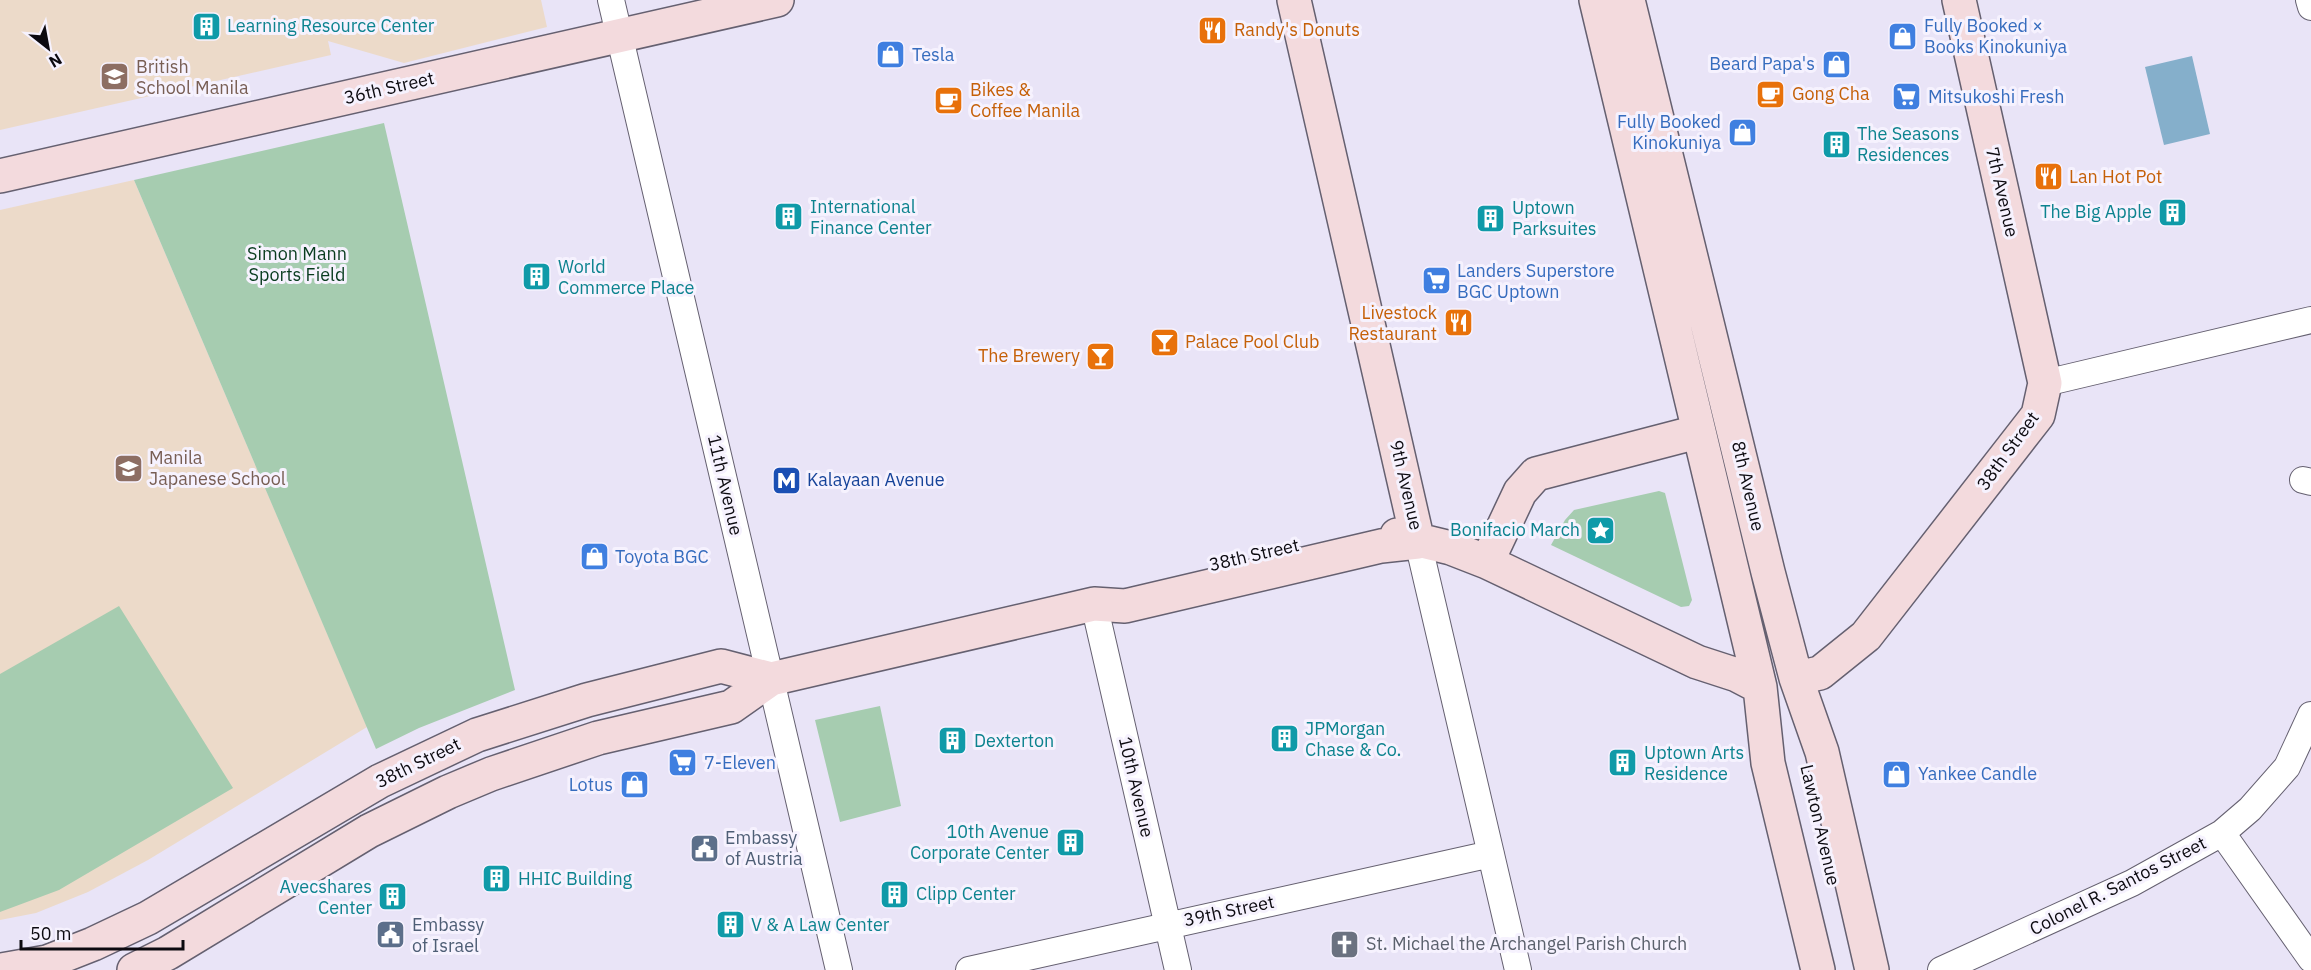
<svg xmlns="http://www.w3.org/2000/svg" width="2311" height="970" viewBox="0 0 2311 970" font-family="'IBM Plex Sans',sans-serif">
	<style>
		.education { fill: #ecdac9 }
		.green { fill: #a6ccb0 }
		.water { fill: #85afcb }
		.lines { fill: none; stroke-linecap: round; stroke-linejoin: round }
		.street-casing { stroke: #656070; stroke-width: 28 }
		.secondary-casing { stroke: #656070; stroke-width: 36 }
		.street { stroke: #fff; stroke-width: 26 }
		.secondary { stroke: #f3dadd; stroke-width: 33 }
		.labels { text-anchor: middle; stroke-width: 6; stroke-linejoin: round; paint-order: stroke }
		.culture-label { font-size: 18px; fill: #0d838f; stroke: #f6f2fe; text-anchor: start }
		.shop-label { font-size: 18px; fill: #366cbe; stroke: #f6f2fe; text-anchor: start }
		.food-label { font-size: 18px; fill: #c56008; stroke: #f6f2fe; text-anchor: start }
		.education-label { font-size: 18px; fill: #785e54; stroke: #f6f2fe; text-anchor: start }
		.street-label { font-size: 18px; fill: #0c0a10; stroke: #f6f2fe }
		.park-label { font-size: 18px; fill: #093c1f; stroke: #f6f2fe }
		.transit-label { font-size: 18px; fill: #164399; stroke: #f6f2fe; text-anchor: start }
		.service-label { font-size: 18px; fill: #4e5e75; stroke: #f6f2fe; text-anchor: start }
		.worship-label { font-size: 18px; fill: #5b616d; stroke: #f6f2fe; text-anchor: start }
	</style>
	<rect width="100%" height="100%" fill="#e9e4f7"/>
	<path class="education" d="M0,0H541L547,27L404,63L328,41L331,55L0,130Z
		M134,180L367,727L148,860L88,892L36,913L0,920V210Z"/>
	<path class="green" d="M384,123L515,690L419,728L376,749L134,180Z
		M1659,491L1665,493L1692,600L1689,606L1681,607L1551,545L1565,520L1574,510Z
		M119,606L233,788L59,890L0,912V674Z
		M880,706L901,806L840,822L815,720Z"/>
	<path class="water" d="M2192,56L2210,134L2164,145L2145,67Z"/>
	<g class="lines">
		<defs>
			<path id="street" d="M611,0L839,970
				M2309,0L2311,7
				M2045,383L2311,320
				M2303,480L2311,482
				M1418,542L1518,970
				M1094,604L1178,970
				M2222,833L2311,959
				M969,970L1491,854
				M1941,970L2132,883L2222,833L2250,809L2287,767L2311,715"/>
			<path id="secondary" d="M1294,0L1418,542
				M1596,0L1760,687L1768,763L1818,970
				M1628,0L1768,572L1796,678L1822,752L1872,970
				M0,176L777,0
				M1397,535L1451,548L1487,562L1697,662L1737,675L1760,687
				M1487,562L1520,492L1536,474L1697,432
				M1796,678L1820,673L1866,636L2038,415L2045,383L1959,0
				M2,970L47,962L93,944L148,918L380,781L477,735L587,700L721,666L771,679
				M134,970L168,953L369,831L448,792L491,774L598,738L731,707L771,679L1094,604L1125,606L1381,546L1418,542"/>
		</defs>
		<use href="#street" class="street-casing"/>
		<use href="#secondary" class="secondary-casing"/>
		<use href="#street" class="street"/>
		<use href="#secondary" class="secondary"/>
	</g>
	<defs>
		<symbol id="building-square" viewBox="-11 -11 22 22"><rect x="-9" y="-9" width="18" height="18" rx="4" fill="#0f9aa8" stroke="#f6f2fe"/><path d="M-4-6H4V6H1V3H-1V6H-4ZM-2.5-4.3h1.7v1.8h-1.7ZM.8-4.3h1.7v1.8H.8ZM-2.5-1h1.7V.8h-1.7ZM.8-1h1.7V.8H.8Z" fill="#fff"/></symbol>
		<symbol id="restaurant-square" viewBox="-11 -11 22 22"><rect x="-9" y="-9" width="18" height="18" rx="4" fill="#e8710a" stroke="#f6f2fe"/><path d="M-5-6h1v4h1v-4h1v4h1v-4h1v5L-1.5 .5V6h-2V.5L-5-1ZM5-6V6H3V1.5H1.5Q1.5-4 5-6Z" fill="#fff"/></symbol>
		<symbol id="shop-square" viewBox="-11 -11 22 22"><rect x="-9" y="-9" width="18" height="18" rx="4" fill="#3f7fe0" stroke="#f6f2fe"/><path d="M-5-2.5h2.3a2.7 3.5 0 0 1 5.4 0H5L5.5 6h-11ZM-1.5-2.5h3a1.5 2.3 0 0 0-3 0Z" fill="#fff"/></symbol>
		<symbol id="school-square" viewBox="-11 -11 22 22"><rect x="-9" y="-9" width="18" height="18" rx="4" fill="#8d6e63" stroke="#f6f2fe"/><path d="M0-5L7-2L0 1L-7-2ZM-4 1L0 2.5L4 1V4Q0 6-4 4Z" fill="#fff"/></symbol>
		<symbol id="cafe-square" viewBox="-11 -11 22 22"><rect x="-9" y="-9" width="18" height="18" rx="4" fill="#e8710a" stroke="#f6f2fe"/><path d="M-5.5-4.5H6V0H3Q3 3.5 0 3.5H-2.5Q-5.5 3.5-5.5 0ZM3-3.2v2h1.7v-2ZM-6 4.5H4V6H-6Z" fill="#fff"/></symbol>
		<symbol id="supermarket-square" viewBox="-11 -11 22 22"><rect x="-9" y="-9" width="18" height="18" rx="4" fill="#3f7fe0" stroke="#f6f2fe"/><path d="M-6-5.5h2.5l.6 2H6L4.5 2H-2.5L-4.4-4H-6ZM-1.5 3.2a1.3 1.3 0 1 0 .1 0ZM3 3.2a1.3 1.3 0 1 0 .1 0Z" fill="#fff"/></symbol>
		<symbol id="bar-square" viewBox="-11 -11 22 22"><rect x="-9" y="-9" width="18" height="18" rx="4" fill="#e8710a" stroke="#f6f2fe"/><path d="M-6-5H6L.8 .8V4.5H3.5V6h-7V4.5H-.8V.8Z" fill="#fff"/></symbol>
		<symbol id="metro-square" viewBox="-11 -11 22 22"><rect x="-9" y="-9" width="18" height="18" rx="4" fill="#1a4fb4" stroke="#f6f2fe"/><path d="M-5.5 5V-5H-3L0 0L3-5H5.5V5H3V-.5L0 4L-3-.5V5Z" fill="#fff"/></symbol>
		<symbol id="sight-square" viewBox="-11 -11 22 22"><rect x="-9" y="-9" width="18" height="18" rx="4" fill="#0f9aa8" stroke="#f6f2fe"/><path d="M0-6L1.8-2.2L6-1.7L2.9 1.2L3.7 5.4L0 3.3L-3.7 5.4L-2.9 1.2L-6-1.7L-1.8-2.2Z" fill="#fff"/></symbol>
		<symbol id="civic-square" viewBox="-11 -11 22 22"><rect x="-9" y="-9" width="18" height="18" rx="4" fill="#5c6f8a" stroke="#f6f2fe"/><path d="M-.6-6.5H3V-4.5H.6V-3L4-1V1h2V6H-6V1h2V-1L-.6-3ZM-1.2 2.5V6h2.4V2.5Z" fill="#fff"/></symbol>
		<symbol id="church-square" viewBox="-11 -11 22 22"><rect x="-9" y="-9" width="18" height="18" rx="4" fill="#6b7280" stroke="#f6f2fe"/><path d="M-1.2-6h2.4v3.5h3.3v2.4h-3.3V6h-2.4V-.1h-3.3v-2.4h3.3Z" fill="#fff"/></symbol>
	</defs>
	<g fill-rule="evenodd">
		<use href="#building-square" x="190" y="10" width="33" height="33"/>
		<use href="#restaurant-square" x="1196" y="14" width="33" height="33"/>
		<use href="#shop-square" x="1886" y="20" width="33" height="33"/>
		<use href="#shop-square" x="874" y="38" width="33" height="33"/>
		<use href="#shop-square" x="1820" y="48" width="33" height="33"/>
		<use href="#school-square" x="98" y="60" width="33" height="33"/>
		<use href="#cafe-square" x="1754" y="78" width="33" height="33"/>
		<use href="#supermarket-square" x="1890" y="80" width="33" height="33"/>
		<use href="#cafe-square" x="932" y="84" width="33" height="33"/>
		<use href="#shop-square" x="1726" y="116" width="33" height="33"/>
		<use href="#building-square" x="1820" y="128" width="33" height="33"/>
		<use href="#restaurant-square" x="2032" y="160" width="33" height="33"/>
		<use href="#building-square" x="2156" y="196" width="33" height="33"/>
		<use href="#building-square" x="772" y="200" width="33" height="33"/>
		<use href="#building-square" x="1474" y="202" width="33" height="33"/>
		<use href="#building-square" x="520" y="260" width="33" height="33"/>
		<use href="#supermarket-square" x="1420" y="264" width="33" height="33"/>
		<use href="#restaurant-square" x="1442" y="306" width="33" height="33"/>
		<use href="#bar-square" x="1148" y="326" width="33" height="33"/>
		<use href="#bar-square" x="1084" y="340" width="33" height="33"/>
		<use href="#school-square" x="112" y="452" width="33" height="33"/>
		<use href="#metro-square" x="770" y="464" width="33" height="33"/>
		<use href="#sight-square" x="1584" y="514" width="33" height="33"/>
		<use href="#shop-square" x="578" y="540" width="33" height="33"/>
		<use href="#building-square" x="1268" y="722" width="33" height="33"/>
		<use href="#building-square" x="936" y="724" width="33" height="33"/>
		<use href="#supermarket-square" x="666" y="746" width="33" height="33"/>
		<use href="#building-square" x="1606" y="746" width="33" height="33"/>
		<use href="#shop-square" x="1880" y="758" width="33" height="33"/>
		<use href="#shop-square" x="618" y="768" width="33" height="33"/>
		<use href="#building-square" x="1054" y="826" width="33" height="33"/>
		<use href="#civic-square" x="688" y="832" width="33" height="33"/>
		<use href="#building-square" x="480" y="862" width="33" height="33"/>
		<use href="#building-square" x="878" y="878" width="33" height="33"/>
		<use href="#building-square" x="376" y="880" width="33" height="33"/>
		<use href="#building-square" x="714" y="908" width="33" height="33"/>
		<use href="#civic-square" x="374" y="918" width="33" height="33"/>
		<use href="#church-square" x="1328" y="928" width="33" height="33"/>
	</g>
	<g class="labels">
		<g class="culture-label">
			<text x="227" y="32">Learning Resource Center</text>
			<text x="1857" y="140">The Seasons<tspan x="1857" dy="21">Residences</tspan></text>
			<text x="810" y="213">International<tspan x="810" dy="21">Finance Center</tspan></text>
			<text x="1512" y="214">Uptown<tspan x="1512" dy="21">Parksuites</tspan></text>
			<text x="2152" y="218" text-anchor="end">The Big Apple</text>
			<text x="558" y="273">World<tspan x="558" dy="21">Commerce Place</tspan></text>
			<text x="1580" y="536" text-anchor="end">Bonifacio March</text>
			<text x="1305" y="735">JPMorgan<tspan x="1305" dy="21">Chase &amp; Co.</tspan></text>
			<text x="974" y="747">Dexterton</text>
			<text x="1644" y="759">Uptown Arts<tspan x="1644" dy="21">Residence</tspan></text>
			<text x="1049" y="838" text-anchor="end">10th Avenue<tspan x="1049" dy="21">Corporate Center</tspan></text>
			<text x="518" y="885">HHIC Building</text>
			<text x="372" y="893" text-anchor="end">Avecshares<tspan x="372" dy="21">Center</tspan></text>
			<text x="916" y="900">Clipp Center</text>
			<text x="751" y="931">V &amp; A Law Center</text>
		</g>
		<g class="shop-label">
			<text x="1924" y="32">Fully Booked ×<tspan x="1924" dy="21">Books Kinokuniya</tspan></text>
			<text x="912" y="61">Tesla</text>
			<text x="1815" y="70" text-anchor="end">Beard Papa's</text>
			<text x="1928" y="103">Mitsukoshi Fresh</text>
			<text x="1721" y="128" text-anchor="end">Fully Booked<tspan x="1721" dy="21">Kinokuniya</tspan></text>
			<text x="1457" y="277">Landers Superstore<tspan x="1457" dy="21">BGC Uptown</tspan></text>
			<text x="615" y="563">Toyota BGC</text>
			<text x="704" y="769">7-Eleven</text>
			<text x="1918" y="780">Yankee Candle</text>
			<text x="613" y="791" text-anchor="end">Lotus</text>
		</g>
		<g class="food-label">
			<text x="1234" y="36">Randy's Donuts</text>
			<text x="970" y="96">Bikes &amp;<tspan x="970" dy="21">Coffee Manila</tspan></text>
			<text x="1792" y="100">Gong Cha</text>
			<text x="2069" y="183">Lan Hot Pot</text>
			<text x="1437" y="319" text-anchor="end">Livestock<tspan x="1437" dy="21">Restaurant</tspan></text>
			<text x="1185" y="348">Palace Pool Club</text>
			<text x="1080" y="362" text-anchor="end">The Brewery</text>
		</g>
		<g class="education-label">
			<text x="136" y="73">British<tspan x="136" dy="21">School Manila</tspan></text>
			<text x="149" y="464">Manila<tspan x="149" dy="21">Japanese School</tspan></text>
		</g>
		<g class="street-label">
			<text transform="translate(389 88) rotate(-13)" y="6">36th Street</text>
			<text transform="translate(2002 192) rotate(77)" y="6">7th Avenue</text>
			<text transform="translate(2008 451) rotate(-54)" y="6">38th Street</text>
			<text transform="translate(725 485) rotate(77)" y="6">11th Avenue</text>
			<text transform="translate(1406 485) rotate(77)" y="6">9th Avenue</text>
			<text transform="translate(1748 486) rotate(77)" y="6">8th Avenue</text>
			<text transform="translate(1254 555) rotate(-13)" y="6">38th Street</text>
			<text transform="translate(418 763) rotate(-26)" y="6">38th Street</text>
			<text transform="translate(1136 787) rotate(77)" y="6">10th Avenue</text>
			<text transform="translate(1820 825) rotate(77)" y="6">Lawton Avenue</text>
			<text transform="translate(2118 886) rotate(-27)" y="6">Colonel R. Santos Street</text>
			<text transform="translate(1229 911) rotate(-12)" y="6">39th Street</text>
		</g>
		<g class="park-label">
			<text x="297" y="260">Simon Mann<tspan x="297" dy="21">Sports Field</tspan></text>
		</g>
		<g class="transit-label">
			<text x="807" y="486">Kalayaan Avenue</text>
		</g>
		<g class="service-label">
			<text x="725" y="844">Embassy<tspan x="725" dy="21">of Austria</tspan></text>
			<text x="412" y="931">Embassy<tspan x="412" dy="21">of Israel</tspan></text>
		</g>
		<g class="worship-label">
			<text x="1366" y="950">St. Michael the Archangel Parish Church</text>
		</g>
	</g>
	<g transform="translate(48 48) rotate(149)" stroke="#f6f2fe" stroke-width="4.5" paint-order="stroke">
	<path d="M0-4.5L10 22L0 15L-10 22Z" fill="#0c0a10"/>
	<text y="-9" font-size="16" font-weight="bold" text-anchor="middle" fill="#0c0a10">N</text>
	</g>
	<path d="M21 940v9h162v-9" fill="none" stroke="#0c0a10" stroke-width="3"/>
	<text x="30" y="940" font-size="18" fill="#0c0a10" stroke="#f6f2fe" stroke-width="4.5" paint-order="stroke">50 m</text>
</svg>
